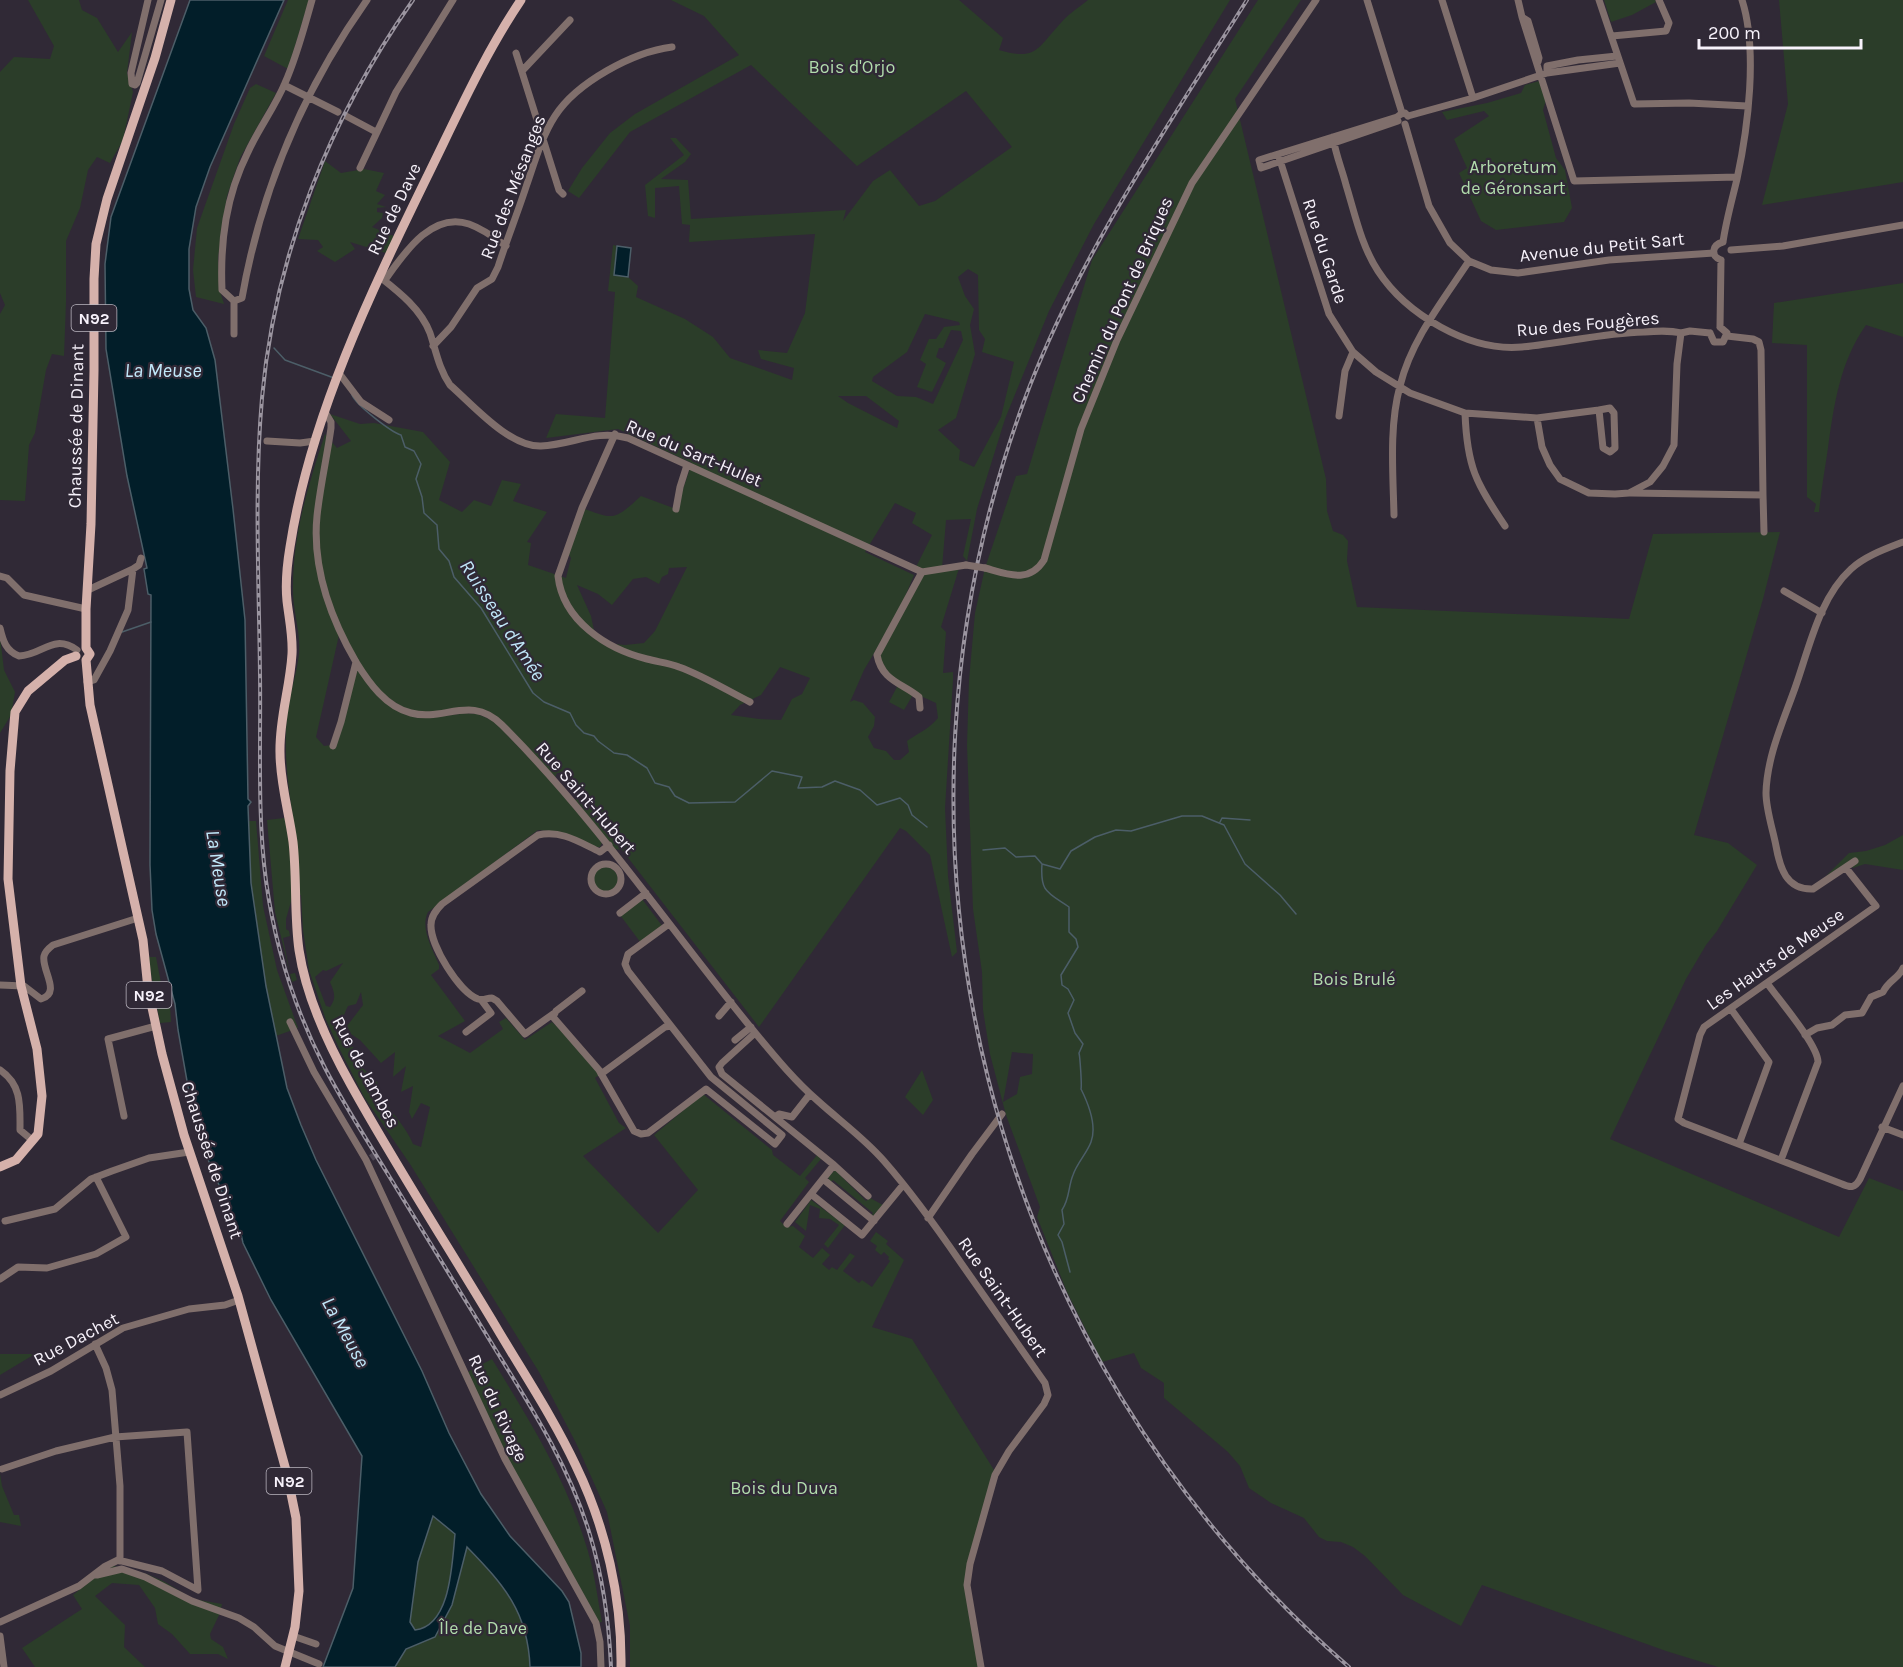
<svg xmlns="http://www.w3.org/2000/svg" width="1903" height="1667" viewBox="0 0 1903 1667" font-family="Karla,sans-serif">
	<style>
		.green { fill: #2b3d29; fill-rule: evenodd }
		.water { fill: #021e29; stroke: #4c5e68; stroke-width: 1.5; fill-rule: evenodd }
		.lines { fill: none; stroke-linecap: round; stroke-linejoin: round }
		.stream { stroke: #4c5e68; stroke-width: 1.5 }
		.minor-tunnel { stroke: #4e4754; stroke-width: 7; stroke-dasharray: 7 3.5; stroke-linecap: butt }
		.minor { stroke: #806f6c; stroke-width: 7 }
		.major { stroke: #d5b1ab; stroke-width: 9 }
		.rail-casing { stroke: #9b95a0; stroke-width: 4 }
		.rail { stroke: #302936; stroke-width: 1.5; stroke-dasharray: 4.5; stroke-linecap: butt }
		.minor-bridge { stroke: #806f6c; stroke-width: 7 }
		.labels { text-anchor: middle; stroke-width: 4.5; stroke-linejoin: round; paint-order: stroke }
		.shield { fill: #302936; stroke: #bbb6c0; stroke-width: 1.5 }
		.shield-label { font-size: 16px; font-weight: bold; fill: #f7f2fb }
		.park-label { font-size: 18px; fill: #b1dcac; stroke: #302936 }
		.street-label { font-size: 18px; fill: #f7f2fb; stroke: #302936 }
		.water-label { font-size: 20px; font-style: italic; fill: #c1e8fa; stroke: #302936 }
	</style>
	<rect width="100%" height="100%" fill="#302936"/>
	<path class="green" d="M28,0H79L82,10L97,18L118,52L132,32L127,73L133,92L123,140L110,163L97,157L88,170L80,208L66,241V302L64,356L52,354L46,370L35,433L29,445L25,501L0,500V314L5,305L0,293V72L14,57L50,59L54,46Z
		M288,0H309L288,69L264,56Z
		M671,0H959L1003,38L999,50C1036,61 1037,49 1059,25C1067,15 1078,8 1088,0H1230L1094,224L1049,311L1005,419L977,509L967,561L963,556L971,519L946,520L942,568L960,565L941,627L946,632L943,673L953,672V680L945,808L948,876L957,952L952,957L930,855L906,831L900,828L759,1027L622,850L615,849L575,800L581,789L569,773H557L555,778L493,714C471,713 433,717 413,711C378,700 359,663 339,635L316,737L324,746L332,745L358,669L394,709L408,715L418,718L475,713L494,721L557,787L602,843L600,847H595L559,832L538,830L428,912C420,928 432,948 439,965V969L431,975L465,1021L438,1036L470,1053L503,1029L499,1022L506,1018L525,1040L552,1022L569,1038L599,1075L595,1078L619,1123L626,1128L583,1156L658,1233L698,1190L654,1135L703,1094L772,1150L773,1155L800,1176L817,1155L821,1159L805,1178L809,1182L780,1221L786,1227L793,1226L805,1236L799,1247L813,1258L822,1248L830,1255L822,1264L829,1270L832,1267L837,1270L850,1253L855,1256L843,1271L859,1283L862,1280L872,1287L890,1261L888,1259L889,1257L884,1252L881,1255L875,1250L877,1246L870,1241L876,1232L888,1241L886,1244L904,1260L872,1327L912,1339L994,1470L965,1584L978,1667H630V1626L607,1512L576,1443L539,1372L410,1164L364,1097L339,1048L326,1020L309,970L303,930L301,895L292,898L286,919V929L289,931L290,936L283,938L290,974L295,973L297,980L292,982L275,912L267,820L293,817C287,780 283,745 288,708C291,690 297,672 299,654C301,631 292,609 293,586C293,533 309,483 325,434L337,448L351,441L330,414L360,424L374,423L423,432L450,462L439,500L462,512L474,500L491,506L502,480L521,484L513,501L547,512L527,542L531,543L528,565L566,578L571,558L566,551L582,508C613,519 613,522 641,496L676,509L692,463L618,429L546,438L556,414L605,418L615,292L608,291L613,245L617,246L614,275L628,277L638,286L636,297L685,319L713,337L730,358L792,380L794,368L761,359L758,350L787,353L805,313L815,234L689,242L690,225L682,224L679,186L655,188V218L648,216L645,185L684,155L670,138H676L691,154L685,162L661,179L688,180L691,219L846,210L843,221L873,181L890,170L919,206L935,201L1012,147L966,91L857,166L751,65L630,132L579,198L568,191L582,168L610,133L635,114L739,55L704,16ZM968,269L978,275L979,330L985,339L982,352L1014,362L1001,417L974,467L959,460L960,450L938,430L956,418L975,354L970,325L974,309L965,296L958,277ZM925,314L959,322L960,325L944,327L936,339H929L920,360L926,364L917,387L932,392L946,363L936,357L939,348H943L951,330L961,331L963,340L933,404L916,397L897,396L872,381L873,377L907,352ZM838,396H866L899,421L897,428L848,403ZM895,503L916,513L912,523L932,535L915,569L921,572L878,660L898,685L889,702L904,710L914,693L936,703L938,718C928,730 918,733 907,741L909,752L900,760H894L886,751L874,748L868,737L874,726L875,717L863,703L854,700L850,702L864,670L899,611L914,575L865,552ZM687,567L655,631L644,643L625,645L605,643L595,635L591,616L577,585L598,594L612,605L633,579L646,577L659,584L662,577L668,574L669,568ZM780,667L810,678L802,694L792,699L781,720L759,719L731,715L740,705L761,695ZM343,963L330,982C334,991 337,998 330,1007L326,1006L315,977L323,970L326,971ZM361,992L363,1005L347,1026L351,1034L360,1040L381,1063L395,1052L393,1077L406,1066L401,1092L413,1086L409,1112L412,1119L421,1103L430,1107L421,1147L413,1144C406,1127 393,1115 384,1100C380,1094 380,1087 377,1082C367,1070 353,1064 354,1048C338,1035 340,1022 348,1006L356,1004Z
		M1258,0H1301L1235,99L1326,479L1327,511L1333,531L1343,535L1348,541L1347,561L1357,607L1629,619L1653,534L1780,532L1763,599L1694,835L1728,843L1757,865L1717,931L1706,945L1686,979L1610,1139L1839,1237L1869,1178L1903,1191V1667H1718L1666,1651L1482,1585L1461,1626L1403,1595L1365,1556L1353,1547L1341,1542L1327,1541L1319,1537L1304,1518L1271,1503L1249,1488L1240,1466L1228,1452L1164,1398V1383L1141,1368L1134,1353L1102,1362L1067,1292L1037,1217L1040,1207L1006,1115L990,1054L983,1010L982,972L973,909L967,745L969,680L975,613L985,568L1016,476L1027,474L1092,260ZM1012,1052L1033,1054L1032,1074L1020,1077L1017,1094L1003,1102Z
		M1604,0H1655L1656,2L1632,15L1611,22Z
		M1779,0H1903V182L1762,205L1788,104Z
		M1539,81L1546,100L1543,110L1556,158L1565,170L1572,208L1564,222L1496,230L1481,221L1459,173L1467,168L1454,139L1489,116L1484,111L1447,120L1442,112L1487,103L1521,93L1525,85Z
		M256,84L276,93L240,158L227,196L218,258L220,291L224,304L196,297L193,270L197,228L234,124L250,88Z
		M325,161L341,173L364,169L384,173L376,191L385,195L377,204L386,207L377,208V212L383,213L382,218L372,227L394,236L386,253L350,242L355,249L335,262L317,251L323,247L318,240L298,239Z
		M1903,283V337L1866,325C1840,362 1834,404 1828,448C1825,469 1821,490 1819,512H1814L1816,504L1807,497V345L1772,343L1774,303Z
		M0,637L4,670L15,692L11,715L0,733Z
		M248,821H256L263,906L277,970L298,1028L276,1036L266,986L251,883Z
		M1903,835V870L1865,864L1853,868L1848,862L1825,877L1849,853L1866,851L1885,845Z
		M592 880a13 13 0 1 1 26 0a13 13 0 1 1-26 0Z
		M642,899L663,927L641,943L620,915Z
		M148,957H156L161,983L170,1005L171,1022L160,1023Z
		M922,1070L933,1100L923,1115L905,1097Z
		M835,1170L866,1201L870,1198L883,1205L873,1216H871L873,1213L833,1180L830,1183L828,1177Z
		M811,1200L845,1225L828,1248L824,1244L839,1225L830,1219L819,1218L820,1209L810,1205L806,1231L795,1222Z
		M0,1354H35L0,1375Z
		M492,1359C528,1418 564,1475 585,1542C594,1568 597,1596 602,1622L593,1623L462,1375Z
		M0,1474L2,1486L14,1515H19L21,1526L0,1522Z
		M432,1516L455,1534C452,1563 451,1626 415,1630L410,1622L418,1562Z
		M467,1546C503,1587 528,1610 530,1667H395L406,1649L435,1637Z
		M110,1565L147,1574L165,1582L193,1599L222,1604L220,1613L210,1634L211,1639L223,1647L228,1659L218,1654H190L172,1634L158,1624L155,1608L139,1585L112,1583L95,1596L125,1625L124,1647L145,1667H35L22,1648L82,1609L73,1595Z"/>
	<path class="water" d="M190,0H284L210,167L196,207L189,249V289L193,310L206,328L215,360L233,509L245,620L248,799L251,802L248,806L251,883L266,986L287,1088L301,1125L316,1160L422,1371L449,1433L481,1494L510,1536L562,1591L569,1602L581,1653V1667H530C528,1612 504,1585 467,1547L452,1605L435,1637L406,1649L395,1667H323L353,1588L362,1456L271,1300L243,1243L241,1234L238,1233L236,1224L196,1132L178,1030L175,1004L156,934L152,910L150,865L151,595L148,594L144,569L147,568L127,476L106,349L105,264L111,217ZM433,1516L455,1534C452,1563 451,1626 415,1630L410,1622L418,1562Z
		M617,246L631,248L628,277L614,275Z"/>
	<g class="lines">
		<path class="stream" d="M274,348L285,360L334,378
			M352,395C356,405 391,432 401,435L405,447L414,451L421,464L416,479L422,497L424,513L437,525L439,549L449,561L454,577L481,608L533,693L544,702L570,713L576,725L584,733L594,736L598,741L614,753L627,755L647,768L655,783L669,787L675,796L689,803L735,802L772,771L802,777L798,788L822,787L835,781L860,790L877,805L900,798L908,805L912,815L927,827
			M122,632L151,622
			M1220,822L1222,818L1250,820
			M983,850L1005,848L1016,857L1035,856L1042,864C1040,892 1047,892 1069,907V932L1076,939L1078,947L1061,975L1062,985L1068,989L1074,1000L1068,1013L1075,1033L1083,1044L1079,1053C1080,1057 1082,1086 1081,1089C1088,1103 1097,1126 1091,1142C1087,1153 1077,1163 1073,1175C1068,1187 1070,1198 1062,1210L1064,1224L1058,1235L1062,1242L1070,1272
			M1042,864L1060,869L1071,851L1095,837L1116,830L1131,831L1182,816H1202L1224,825L1245,864L1280,895L1296,914"/>
		<path class="minor-tunnel" d="M371,1158L378,1153"/>
		<path class="minor" d="M148,0L131,73L132,84L135,85L137,83L161,0
			M1367,0L1402,113
			M1442,0L1473,98
			M1518,0L1522,17
			M1599,0L1634,104L1689,103L1747,106
			M1612,36L1666,31L1669,23L1659,0
			M516,53L559,190L563,194
			M1538,62L1539,58L1528,21L1522,17L1574,181L1737,177
			M522,71L570,20
			M1547,73V66L1578,60L1617,56
			M284,85L338,112
			M346,116L376,132
			M1408,116L1473,98L1547,73L1620,63
			M1398,121L1261,168L1259,160L1397,117L1401,114L1405,113L1408,116
			M1405,124L1429,206L1450,243L1469,261L1491,270L1518,273L1609,260L1714,253
			M1333,137C1335,153 1342,169 1346,185C1355,214 1361,245 1378,271C1406,314 1469,352 1522,347C1563,343 1603,333 1644,332C1657,331 1669,330 1681,333
			M1278,154L1329,314L1353,352L1376,372L1410,393L1465,413L1537,418L1599,410L1603,448L1610,452L1615,448L1614,413L1610,408L1599,410
			M360,168L396,92L453,0
			M1723,242C1726,221 1732,200 1737,179C1748,128 1758,50 1742,0
			M1731,250L1783,246L1903,225
			M1721,260C1710,256 1712,245 1723,242
			M380,277C399,292 421,309 430,333C436,351 439,369 450,385C473,405 509,447 541,446C572,445 595,429 628,438L922,572L966,565
			M385,280C403,255 431,211 469,224C483,229 494,237 506,246
			M234,301L242,298C261,190 304,89 367,0
			M234,301L222,290C220,241 226,196 248,152C259,128 275,107 285,83C297,56 304,28 312,0
			M234,301V334
			M1720,327L1721,260
			M1710,333L1714,342H1723L1727,333L1720,327
			M433,346L451,327L477,288L492,279L498,267C507,239 518,212 527,184C535,161 542,136 555,116C577,82 633,52 672,47
			M339,373L361,402L389,420
			M325,412L331,422V428C327,457 320,487 317,516C312,567 331,619 356,662C369,683 386,707 411,713C444,722 471,694 502,725C597,820 672,932 757,1035C776,1058 795,1081 818,1101C840,1121 864,1138 884,1161C912,1193 937,1228 961,1263C989,1303 1017,1343 1045,1383L1048,1395L1044,1404L1009,1451L995,1475L970,1564L967,1585L981,1667
			M1465,413C1467,467 1476,483 1505,526
			M1339,416L1345,371L1353,352
			M1537,418L1542,447L1550,465L1560,479L1589,493L1615,494L1629,493L1650,482L1663,466L1674,445L1677,364L1681,333L1690,331L1710,333
			M615,434L582,508L558,576C563,621 607,649 647,659C658,662 669,663 679,667C702,675 728,691 750,702
			M267,441L300,443L315,441
			M1631,493L1763,495L1761,350L1759,342L1753,339L1727,336
			M1763,495L1764,532
			M676,509L680,487L687,465
			M1394,515C1393,473 1389,426 1400,386C1411,340 1444,299 1469,261
			M985,568C1007,574 1029,584 1044,560L1081,429L1117,340L1192,183L1316,0
			M0,576L7,578L24,595L86,609
			M88,590L133,569L139,565L141,558
			M1784,591L1822,613
			M0,628C3,641 6,651 19,656C43,655 53,633 77,650
			M87,682L94,680L110,651L128,610L133,569
			M920,708L919,697C902,683 882,681 877,655L922,572
			M333,746L341,722L356,662
			M1855,861L1813,889C1786,890 1780,868 1776,846C1773,830 1766,810 1766,793C1767,756 1783,722 1795,688C1809,649 1819,598 1851,569C1865,556 1885,549 1903,542
			M591 879a15 15 0 1 1 30 0a15 15 0 1 1-30 0Z
			M1846,868L1876,906L1704,1027L1700,1035L1678,1119L1684,1123L1842,1184C1851,1188 1855,1188 1860,1179L1903,1086
			M620,913L646,893
			M1767,983C1779,1000 1818,1045 1818,1062L1781,1160
			M0,985L24,986L41,999C62,993 41,970 44,956C45,952 49,948 53,945L138,918
			M582,991L556,1011L553,1017L599,1070L634,1131L641,1134L648,1133L706,1089L775,1144L782,1135L711,1077L628,971L625,964L628,954L669,924
			M1731,1009L1769,1062L1739,1144
			M553,1014L525,1034L497,1001L492,998C486,998 484,1001 478,999C459,992 430,945 431,925C431,916 436,910 442,904L538,835C562,830 579,842 600,852L609,845
			M719,1016L731,1002
			M290,1022L314,1072L366,1160L505,1459L596,1623L600,1642L601,1667
			M466,1032L491,1013L482,1001
			M755,1033L722,1063L719,1067L722,1074L834,1165L868,1196
			M1805,1035L1817,1028L1832,1025L1845,1015L1862,1013L1871,997L1883,992C1889,980 1899,978 1903,968
			M735,1040L751,1027
			M0,1070C22,1085 20,1106 20,1130L32,1140
			M601,1074L665,1027L671,1026
			M124,1116L108,1039L156,1026
			M775,1117L779,1114L792,1117L810,1094
			M1882,1127L1903,1135
			M823,1179L874,1221
			M811,1194L862,1235L903,1185
			M928,1218L972,1154L1002,1114
			M5,1221L55,1209L91,1179L112,1171L149,1158L189,1152
			M787,1224L834,1165
			M0,1279L18,1267L47,1268L96,1254L126,1237L96,1177
			M95,1344L106,1368L112,1390L120,1486V1561
			M0,1395L51,1371L123,1328L189,1309L225,1305L239,1300
			M97,1575L122,1569L145,1577L192,1601L239,1618L254,1627L275,1646L319,1664
			M0,1622L79,1586L104,1567L118,1560L162,1571L198,1590L187,1432L115,1437L56,1451L2,1469
			M0,1636L4,1667
			M293,1636L316,1644"/>
		<path class="major" d="M171,0L155,58L107,199L96,244L94,279V371L91,524L86,609V648L90,654L86,660L90,705L143,940L148,989L162,1054L184,1135L238,1296L287,1474L296,1518L299,1591L295,1627L285,1667
			M521,0C484,55 457,116 428,175C371,292 310,417 290,547C287,565 285,582 287,601C289,618 293,636 292,654C290,688 279,719 280,753C280,783 289,812 293,842C297,878 294,915 299,950C306,997 328,1044 351,1085C396,1166 447,1245 495,1325C522,1371 553,1417 576,1466C606,1528 622,1598 621,1667
			M0,1167L16,1160L38,1134L42,1096L37,1049L21,986L8,879L10,771L15,712L28,691L65,660L76,656"/>
		<defs>
			<path id="rail" d="M413,0C330,118 275,253 262,398C254,489 259,583 260,675C261,743 257,813 266,881C275,946 295,1010 325,1068C344,1105 367,1140 389,1176C425,1234 461,1293 497,1352C533,1410 570,1468 590,1535C603,1578 609,1622 611,1667
				M1247,0C1168,126 1083,249 1029,388C857,837 985,1353 1349,1667"/>
		</defs>
		<use href="#rail" class="rail-casing"/>
		<use href="#rail" class="rail"/>
		<path class="minor-bridge" d="M966,565L985,568"/>
	</g>
	<g class="labels">
		<g class="shield">
			<rect x="71.5" y="305" width="45" height="26" rx="4.5"/>
			<rect x="126.5" y="982" width="45" height="26" rx="4.5"/>
			<rect x="266.5" y="1468" width="45" height="26" rx="4.5"/>
		</g>
		<g class="shield-label">
			<text x="94" y="324">N92</text>
			<text x="149" y="1001">N92</text>
			<text x="289" y="1487">N92</text>
		</g>
		<g class="park-label">
			<text x="852" y="73">Bois d'Orjo</text>
			<text x="1513" y="173">Arboretum<tspan x="1513" dy="21">de Géronsart</tspan></text>
			<text x="1354" y="985">Bois Brulé</text>
			<text x="784" y="1494">Bois du Duva</text>
			<text x="483" y="1634">Île de Dave</text>
		</g>
		<g class="street-label">
			<text transform="translate(513 187) rotate(-69)" y="6">Rue des Mésanges</text>
			<text transform="translate(394 209) rotate(-64)" y="6">Rue de Dave</text>
			<text transform="translate(1602 247) rotate(-6)" y="6">Avenue du Petit Sart</text>
			<text transform="translate(1325 251) rotate(72)" y="6">Rue du Garde</text>
			<text transform="translate(1122 300) rotate(-66)" y="6">Chemin du Pont de Briques</text>
			<text transform="translate(1588 324) rotate(-5)" y="6">Rue des Fougères</text>
			<text transform="translate(76 426) rotate(-89)" y="6">Chaussée de Dinant</text>
			<text transform="translate(694 453) rotate(23)" y="6">Rue du Sart-Hulet</text>
			<text transform="translate(586 798) rotate(49)" y="6">Rue Saint-Hubert</text>
			<text transform="translate(1775 959) rotate(-35)" y="6">Les Hauts de Meuse</text>
			<text transform="translate(366 1072) rotate(62)" y="6">Rue de Jambes</text>
			<text transform="translate(212 1160) rotate(72)" y="6">Chaussée de Dinant</text>
			<text transform="translate(1003 1297) rotate(55)" y="6">Rue Saint-Hubert</text>
			<text transform="translate(76 1339) rotate(-28)" y="6">Rue Dachet</text>
			<text transform="translate(498 1408) rotate(65)" y="6">Rue du Rivage</text>
		</g>
		<g class="water-label">
			<text x="163" y="377">La Meuse</text>
			<text transform="translate(503 620) rotate(57)" y="7">Ruisseau d'Amée</text>
			<text transform="translate(219 868) rotate(81)" y="7">La Meuse</text>
			<text transform="translate(346 1332) rotate(61)" y="7">La Meuse</text>
		</g>
	</g>
	<path d="M1699 39v9h162v-9" fill="none" stroke="#f7f2fb" stroke-width="3"/>
	<text x="1708" y="39" font-size="18" fill="#f7f2fb" stroke="#302936" stroke-width="4.5" paint-order="stroke">200 m</text>
</svg>
